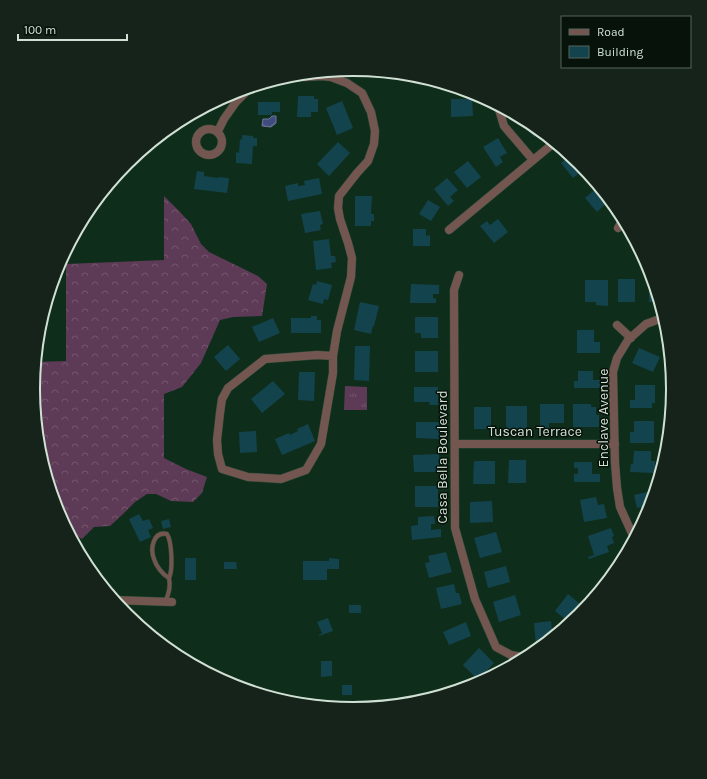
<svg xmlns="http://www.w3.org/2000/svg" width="707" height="779" viewBox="0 0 707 779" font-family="Karla,sans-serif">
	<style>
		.forest { fill: url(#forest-crowns) }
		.park { fill: url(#park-tufts) }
		.water { fill: url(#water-waves); stroke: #6b7899 }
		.building { fill: #13444e }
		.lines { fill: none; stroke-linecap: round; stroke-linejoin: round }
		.service-casing { stroke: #2e4a39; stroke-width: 5 }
		.minor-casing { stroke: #2e4a39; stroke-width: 9 }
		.service { stroke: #73564f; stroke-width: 4 }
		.minor { stroke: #73564f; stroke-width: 8 }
		.labels { text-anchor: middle; stroke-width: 3; stroke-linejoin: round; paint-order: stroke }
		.street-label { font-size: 14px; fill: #d0e1d4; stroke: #06120a }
		.rim { fill: none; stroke: #d0e1d4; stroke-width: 2 }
	</style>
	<defs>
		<pattern id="forest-crowns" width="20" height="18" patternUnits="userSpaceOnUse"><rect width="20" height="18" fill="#5d3a56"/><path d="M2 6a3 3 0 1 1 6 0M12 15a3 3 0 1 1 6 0" fill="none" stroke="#73566d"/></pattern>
		<pattern id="park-tufts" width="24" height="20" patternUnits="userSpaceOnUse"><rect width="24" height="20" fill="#5d3a56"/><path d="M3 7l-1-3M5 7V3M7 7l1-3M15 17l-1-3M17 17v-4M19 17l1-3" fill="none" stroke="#73566d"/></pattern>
		<pattern id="water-waves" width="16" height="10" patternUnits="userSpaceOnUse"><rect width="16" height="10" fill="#404b80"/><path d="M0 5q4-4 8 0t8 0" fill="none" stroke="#5b6591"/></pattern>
	</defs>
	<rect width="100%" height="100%" fill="#0f2d1b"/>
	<path class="forest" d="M164,196L180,212L191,224L201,244L209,252L258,276L267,284L262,316L233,317L220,320L201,363L182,387L164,394V458L186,469L207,477L202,493L193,502L171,501L156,494H147L135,502L122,515L110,526L94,527L82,539L67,531L57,512L39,452L33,389L36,362L66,361V264L164,260Z"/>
	<path class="park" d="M345,386L367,387V410H344Z"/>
	<path class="water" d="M272,116H276V123L271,127L262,126L263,119H269Z"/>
	<path class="building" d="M298,96H314V99H318V112H311V117H297Z
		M451,99H472L473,116L451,117Z
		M342,101L353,128L337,135L326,108Z
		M258,102H280V112H272V115H258Z
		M522,118L532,123L536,127L540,132L534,137L520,120Z
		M242,135L253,136V138H257V146H253L252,164L236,163V152L239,153L240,139L242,140Z
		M498,138L507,153L500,157L503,162L496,167L483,147Z
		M338,142L350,153L329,176L317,164Z
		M571,155L583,170L573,178L561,163Z
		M468,161L481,177L467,188L454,172Z
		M197,171L204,172V176L218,178V177L229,178L227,193L194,189Z
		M319,178L322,194L288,201L285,186L298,183V186L305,185L304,181Z
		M447,178L458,190L450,197L454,201L448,206L434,189Z
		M598,187L610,200L597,212L585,198Z
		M355,196H372L371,214H374V221H371V226H355Z
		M428,200L440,207L431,221L419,214Z
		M320,211L323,224L320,225L321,230L305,233L301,214Z
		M498,219L508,232L494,243L480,226L487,221L490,225Z
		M413,229H426V236L430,235V246H413Z
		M329,239L331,256H335L336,262L331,263L332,268L316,270L313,241Z
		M618,279H635V302H618Z
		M649,279H653L660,302H649Z
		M585,280H608V306L596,305V302H585Z
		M317,281L332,285L328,300L324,299L323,304L308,300L313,284L316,285Z
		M411,284L439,285V294H433V298L436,299V303H410Z
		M360,302L379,306L374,326H373L371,334L354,330Z
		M311,316H317V320H321V333H291V318H311Z
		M415,317H438V338H421V333H415Z
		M273,318L280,333L259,342L252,327Z
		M577,330H594V342H600V353H577Z
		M228,345L240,359L226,371L214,357Z
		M355,346H370L369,381L354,380Z
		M639,348L660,357L653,372L632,363Z
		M415,351H438V372H415Z
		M578,371H593V380H600V388H574V381H578Z
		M299,372H315L314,401L298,400Z
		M273,381L285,394L262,413L251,399Z
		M635,385H655V403H652V408H630V400H635Z
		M414,387H438V405H430L429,402H414Z
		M540,404H564V423H549V429H540Z
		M573,404H591V407H596V415H599V427H573Z
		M506,406H527V429H506Z
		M474,407H491V429H474Z
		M634,421H654V443H630V432H634Z
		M416,422H439V439L416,438Z
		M308,424L315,441L282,455L275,439L289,433L290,435L298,431L297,429Z
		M256,431L257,452L240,453L239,432Z
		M634,451H651V461H655V473L630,472L631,464H633Z
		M439,454V472H414L413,455Z
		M509,460H526V483H508Z
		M474,461H495V484H473Z
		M574,462H592V474H600V482H574V474H578V468H574Z
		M415,486H438V507H415Z
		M656,490L650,512L648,515L643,516L641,507L637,508L634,495Z
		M596,497L598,505L604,504L607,518L584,522L580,500Z
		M492,501L493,522L470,523V502Z
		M139,514L143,521L149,519L153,528L148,530L151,537L140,542L129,519Z
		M434,516L435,524H431V530L441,529V537L412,540L411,526L418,525V517Z
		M169,519L171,527L163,529L161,521Z
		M611,528L614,536L612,537L614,543L607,546L609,552L589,559L588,557L594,555L588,536Z
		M496,532L502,552L480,558L474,538Z
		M446,552L452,572L429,578L425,563L430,562L428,556Z
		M185,558H196V580H185Z
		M329,558L339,559V569H327V580H303V561H329Z
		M224,562H236L237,569H224Z
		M506,566L510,582L488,588L484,572Z
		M454,584L456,593H459L462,604L441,609L436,588Z
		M568,594L586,609L580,616L571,624L555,611Z
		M515,595L521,615L499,622L493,602Z
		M349,605H361V613H349Z
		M328,618L333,631L319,636V635L322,633L317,622Z
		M551,621L553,639L545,645L536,646L534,623Z
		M466,622L471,636L449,645L443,632Z
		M479,648L494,663L478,680L463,665Z
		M321,661H332V676L321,677Z
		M342,685H352V695H342Z"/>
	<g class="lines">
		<defs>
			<path id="service" d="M165,602C169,594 171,587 169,578C163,575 156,566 154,559C150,549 153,531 167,534C172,542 173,570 169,578"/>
			<path id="minor" d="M285,77H304L322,76L331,77L347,83L362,93L371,112L375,131L374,144L368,161L357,173L339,196L338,208L340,219L348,243L352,258L351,277L337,331L333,356V373L321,444L306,470L281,479L248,477L222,469L218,454L217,440L220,413L222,399L228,388L265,359L317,355L333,356
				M498,106L504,126L533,160
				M196 142a13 13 0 1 1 26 0a13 13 0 1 1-26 0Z
				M218,131L224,119L236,102L250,88
				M618,228L624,218
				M449,230L555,142
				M459,275L454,290L455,528L475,599L496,647L511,655L528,658
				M617,325L631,338
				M455,444H615
				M635,540L620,507L617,488L615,463L613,372L617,358L628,340L646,324L665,317
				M114,600L172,602"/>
		</defs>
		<use href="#service" class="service-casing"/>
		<use href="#minor" class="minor-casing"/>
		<use href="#service" class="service"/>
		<use href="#minor" class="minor"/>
	</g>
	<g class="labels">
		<g class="street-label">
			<text transform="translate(603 418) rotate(-90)" y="5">Enclave Avenue</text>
			<text x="535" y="436">Tuscan Terrace</text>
			<text transform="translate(442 457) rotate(-90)" y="5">Casa Bella Boulevard</text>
		</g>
	</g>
	<path d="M0 0H707V779H0ZM40 389a313 313 0 1 1 626 0a313 313 0 1 1-626 0Z" fill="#16231a" fill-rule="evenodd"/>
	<path class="rim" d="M40 389a313 313 0 1 1 626 0a313 313 0 1 1-626 0Z"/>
	<rect x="561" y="16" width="130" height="52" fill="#06120a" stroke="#57655b"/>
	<rect x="569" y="29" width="20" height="6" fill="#73564f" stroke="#57655b"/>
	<text x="597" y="36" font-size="12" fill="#d0e1d4">Road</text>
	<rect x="569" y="46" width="20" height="12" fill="#13444e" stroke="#57655b"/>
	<text x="597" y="56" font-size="12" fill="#d0e1d4">Building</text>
	<path d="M18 34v6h109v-6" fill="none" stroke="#d0e1d4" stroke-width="2"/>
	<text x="24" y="34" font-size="12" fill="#d0e1d4" stroke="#06120a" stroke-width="3" paint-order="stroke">100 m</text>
</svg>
